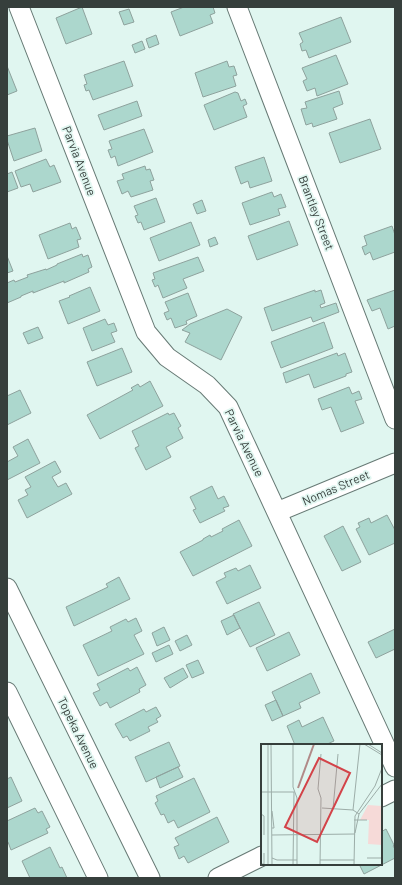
<svg xmlns="http://www.w3.org/2000/svg" width="402" height="885" viewBox="0 0 402 885" font-family="Barlow,sans-serif">
	<style>
		.building { fill: #acd7cd; stroke: #8ea29d }
		.lines { fill: none; stroke-linecap: round; stroke-linejoin: round }
		.minor-casing { stroke: #677a75; stroke-width: 21 }
		.minor { stroke: #fff; stroke-width: 19 }
		.labels { text-anchor: middle; stroke-width: 3.5; stroke-linejoin: round; paint-order: stroke }
		.street-label { font-size: 12px; fill: #363f3c; stroke: #e0f6f0 }
		.inset-river { fill: none; stroke: #b18a88; stroke-width: 2 }
		.inset-road { fill: none; stroke: #9cada8; stroke-width: 1 }
		.view { fill: #d34349; fill-opacity: 0.15; stroke: #d34349; stroke-width: 2 }
		.inset-edge { fill: none; stroke: #363f3c; stroke-width: 2 }
	</style>
	<rect width="100%" height="100%" fill="#e0f6f0"/>
	<path class="building" d="M82,7L92,34L66,44L56,18Z
		M184,7H213L215,13L210,15L213,23L180,36L171,12Z
		M129,9L134,22L124,25L119,12Z
		M341,17L351,42L309,58L306,50L302,51L300,44L303,42L299,33Z
		M156,35L159,44L149,48L146,39Z
		M142,41L145,49L135,53L132,45Z
		M336,55L348,84L317,96L315,88L307,91L303,81L307,79L302,68Z
		M124,61L133,86L93,100L89,90L86,91L84,85L87,84L84,75Z
		M227,61L229,67L234,66L237,75L233,76L236,86L203,97L195,73Z
		M7,66L17,91L7,95Z
		M339,91L343,104L333,108L337,119L313,127L312,123L306,125L301,109L307,108L305,102Z
		M235,92L238,93L241,101L245,99L247,104L243,106L247,117L214,130L204,105Z
		M137,101L142,116L104,130L98,115Z
		M370,119L381,149L340,163L329,133Z
		M35,128L42,151L14,161L7,140V136Z
		M144,129L153,152L118,166L115,156L111,158L108,150L112,149L109,141Z
		M264,157L272,181L250,188L248,181L241,184L235,167Z
		M46,159L50,167L54,165L61,182L33,192L30,184L21,187L15,171Z
		M145,166L146,170L150,169L154,180L150,181L153,190L131,197L128,191L122,194L117,181L124,179L122,174Z
		M12,172L18,188L7,192V174Z
		M272,192L274,197L281,194L286,207L278,209L280,215L250,225L242,203Z
		M156,198L165,222L144,230L141,222L138,223L135,216L138,215L134,206Z
		M202,200L206,211L197,214L193,204Z
		M289,221L298,245L257,260L248,236Z
		M191,222L200,245L159,261L150,238Z
		M70,223L72,229L76,227L81,239L77,240L79,247L48,259L39,235Z
		M392,226L395,235V252L373,260L370,252L365,255L362,247L367,245L364,236Z
		M215,237L218,244L210,247L208,240Z
		M82,254L83,257L88,255L92,267L88,269L89,272L64,283V281L33,293V291L21,296V297L7,303V283L14,280L15,282L28,277L27,275L46,269V270L57,265V264Z
		M7,256L13,271L7,273Z
		M198,257L204,271L183,279L187,288L163,298L158,285L155,287L152,280L155,279L153,273Z
		M90,287L100,311L68,324L59,301L70,297L69,296Z
		M315,290V292L321,290L325,303L320,305L321,308L336,303L339,312L313,322L311,317L272,331L264,308Z
		M395,290V326L388,329L380,308L372,311L367,300Z
		M188,293L197,316L186,321L187,324L175,328L171,318L167,320L164,313L169,311L165,302Z
		M227,309L242,317L221,360L185,342L190,333L182,330L190,324Z
		M105,319L108,325L114,323L117,331L111,333L115,342L92,351L83,328Z
		M324,322L333,348L281,368L271,342Z
		M38,327L43,338L28,344L23,333Z
		M122,348L132,372L97,386L87,362Z
		M337,353L338,356L345,353L352,372L346,374V376L314,388L309,374L286,383L283,373Z
		M150,381L163,406L100,439L87,415L133,390L131,388L138,384L140,387Z
		M349,387L352,394L359,391L362,399L355,401L364,423L341,432L331,407L322,410L318,399Z
		M20,390L31,413L7,425V396Z
		M168,413L169,415L174,413L181,426L178,428L183,438L166,447L171,457L146,470L135,448L139,446L132,431Z
		M28,439L40,463L7,480V462L18,456L13,447Z
		M55,461L61,472L52,477L58,487L66,483L72,494L27,518L18,500L28,495L25,490L31,487L25,477Z
		M212,486L218,499L224,496L229,506L223,508L225,511L200,523L193,510L196,509L190,497Z
		M387,515L395,530V543L369,555L356,529L360,527L358,523L369,518L371,523Z
		M239,520L252,546L193,576L180,552L203,540V539L210,535L211,537L223,531L222,529Z
		M343,526L361,562L342,571L324,536Z
		M250,565L261,588L227,604L216,582L226,577L224,573L236,568L238,571Z
		M119,577L130,599L74,626L66,607L108,587L106,584Z
		M259,602L275,635L250,647L233,614Z
		M234,615L240,628L227,635L221,621Z
		M136,618L142,631L134,635L144,654L98,676L83,645L112,631L110,627L126,619L128,622Z
		M164,627L170,640L157,646L152,633Z
		M395,629V649L376,658L368,642Z
		M289,632L300,655L267,671L256,648Z
		M187,635L192,645L180,651L175,641Z
		M169,645L173,654L156,662L152,653Z
		M198,660L204,673L192,678L186,665Z
		M137,667L146,685L139,689L140,692L110,708L107,702L100,706L93,693L100,690L97,684L128,668L130,671Z
		M183,668L188,677L170,688L164,678Z
		M311,673L320,693L299,703L301,708L283,716L272,692Z
		M276,700L283,716L272,721L265,705Z
		M156,707L161,716L156,719L158,722L148,727L150,731L130,741L127,736L123,738L115,724L144,709L146,712Z
		M323,717L334,741L325,745H295L287,726L299,720L302,727Z
		M169,742L180,766L146,782L135,757Z
		M178,767L183,777L160,788L156,777Z
		M11,777L22,801L7,808V779Z
		M194,778L210,812L178,828L174,820L168,823L164,814L161,815L155,803L158,801L156,796Z
		M35,808L38,813L42,811L50,827L46,829L48,833L11,850L8,842L7,843V821Z
		M217,817L229,842L188,863L184,856L179,859L174,847L179,845L175,838Z
		M386,829L394,845L393,846L395,849V858L364,874L359,864H381V832Z
		M50,847L60,868L62,867L67,878H30L22,861Z"/>
	<g class="lines">
		<defs>
			<path id="minor" d="M19,7L146,332L167,357L207,385L228,407L395,767
				M237,7L395,419
				M277,512L395,463
				M7,588L150,878
				M7,692L98,878
				M381,797L395,790
				M218,878L262,856"/>
		</defs>
		<use href="#minor" class="minor-casing"/>
		<use href="#minor" class="minor"/>
	</g>
	<g class="labels">
		<g class="street-label">
			<text transform="translate(79 161) rotate(69)" y="4">Parvia Avenue</text>
			<text transform="translate(316 213) rotate(69)" y="4">Brantley Street</text>
			<text transform="translate(244 443) rotate(64)" y="4">Parvia Avenue</text>
			<text transform="translate(336 488) rotate(-23)" y="4">Nomas Street</text>
			<text transform="translate(78 733) rotate(64)" y="4">Topeka Avenue</text>
		</g>
	</g>
	<g transform="translate(261 744)">
		<rect width="121" height="121" fill="#e0f6f0"/>
		<path d="M107,61L121,62V101L107,100L108,76H99Z" fill="#f6dad8"/>
		<path class="inset-river" d="M37,44L53,0"/>
		<path class="inset-road" d="M7,0V121M10,0L11,121M32,0V43L36,54V121M103,0L121,11M107,0L121,9M0,48H33M61,64L92,66L98,70M72,65L77,10M92,66L99,0M0,70L3,72V91M93,76H106M11,84H13L11,67M94,89L98,70L121,40M11,91L94,90M11,114L16,116H36M106,114H121M59,116H93M0,120H3V109M32,121L33,48M59,121L60,54L57,45L60,10M93,121L94,72L114,42L121,24"/>
		<path class="view" d="M58,14L89,29L56,98L24,83Z"/>
		<rect width="121" height="121" class="inset-edge"/>
	</g>
	<rect width="402" height="885" fill="none" stroke="#363f3c" stroke-width="16"/>
</svg>
